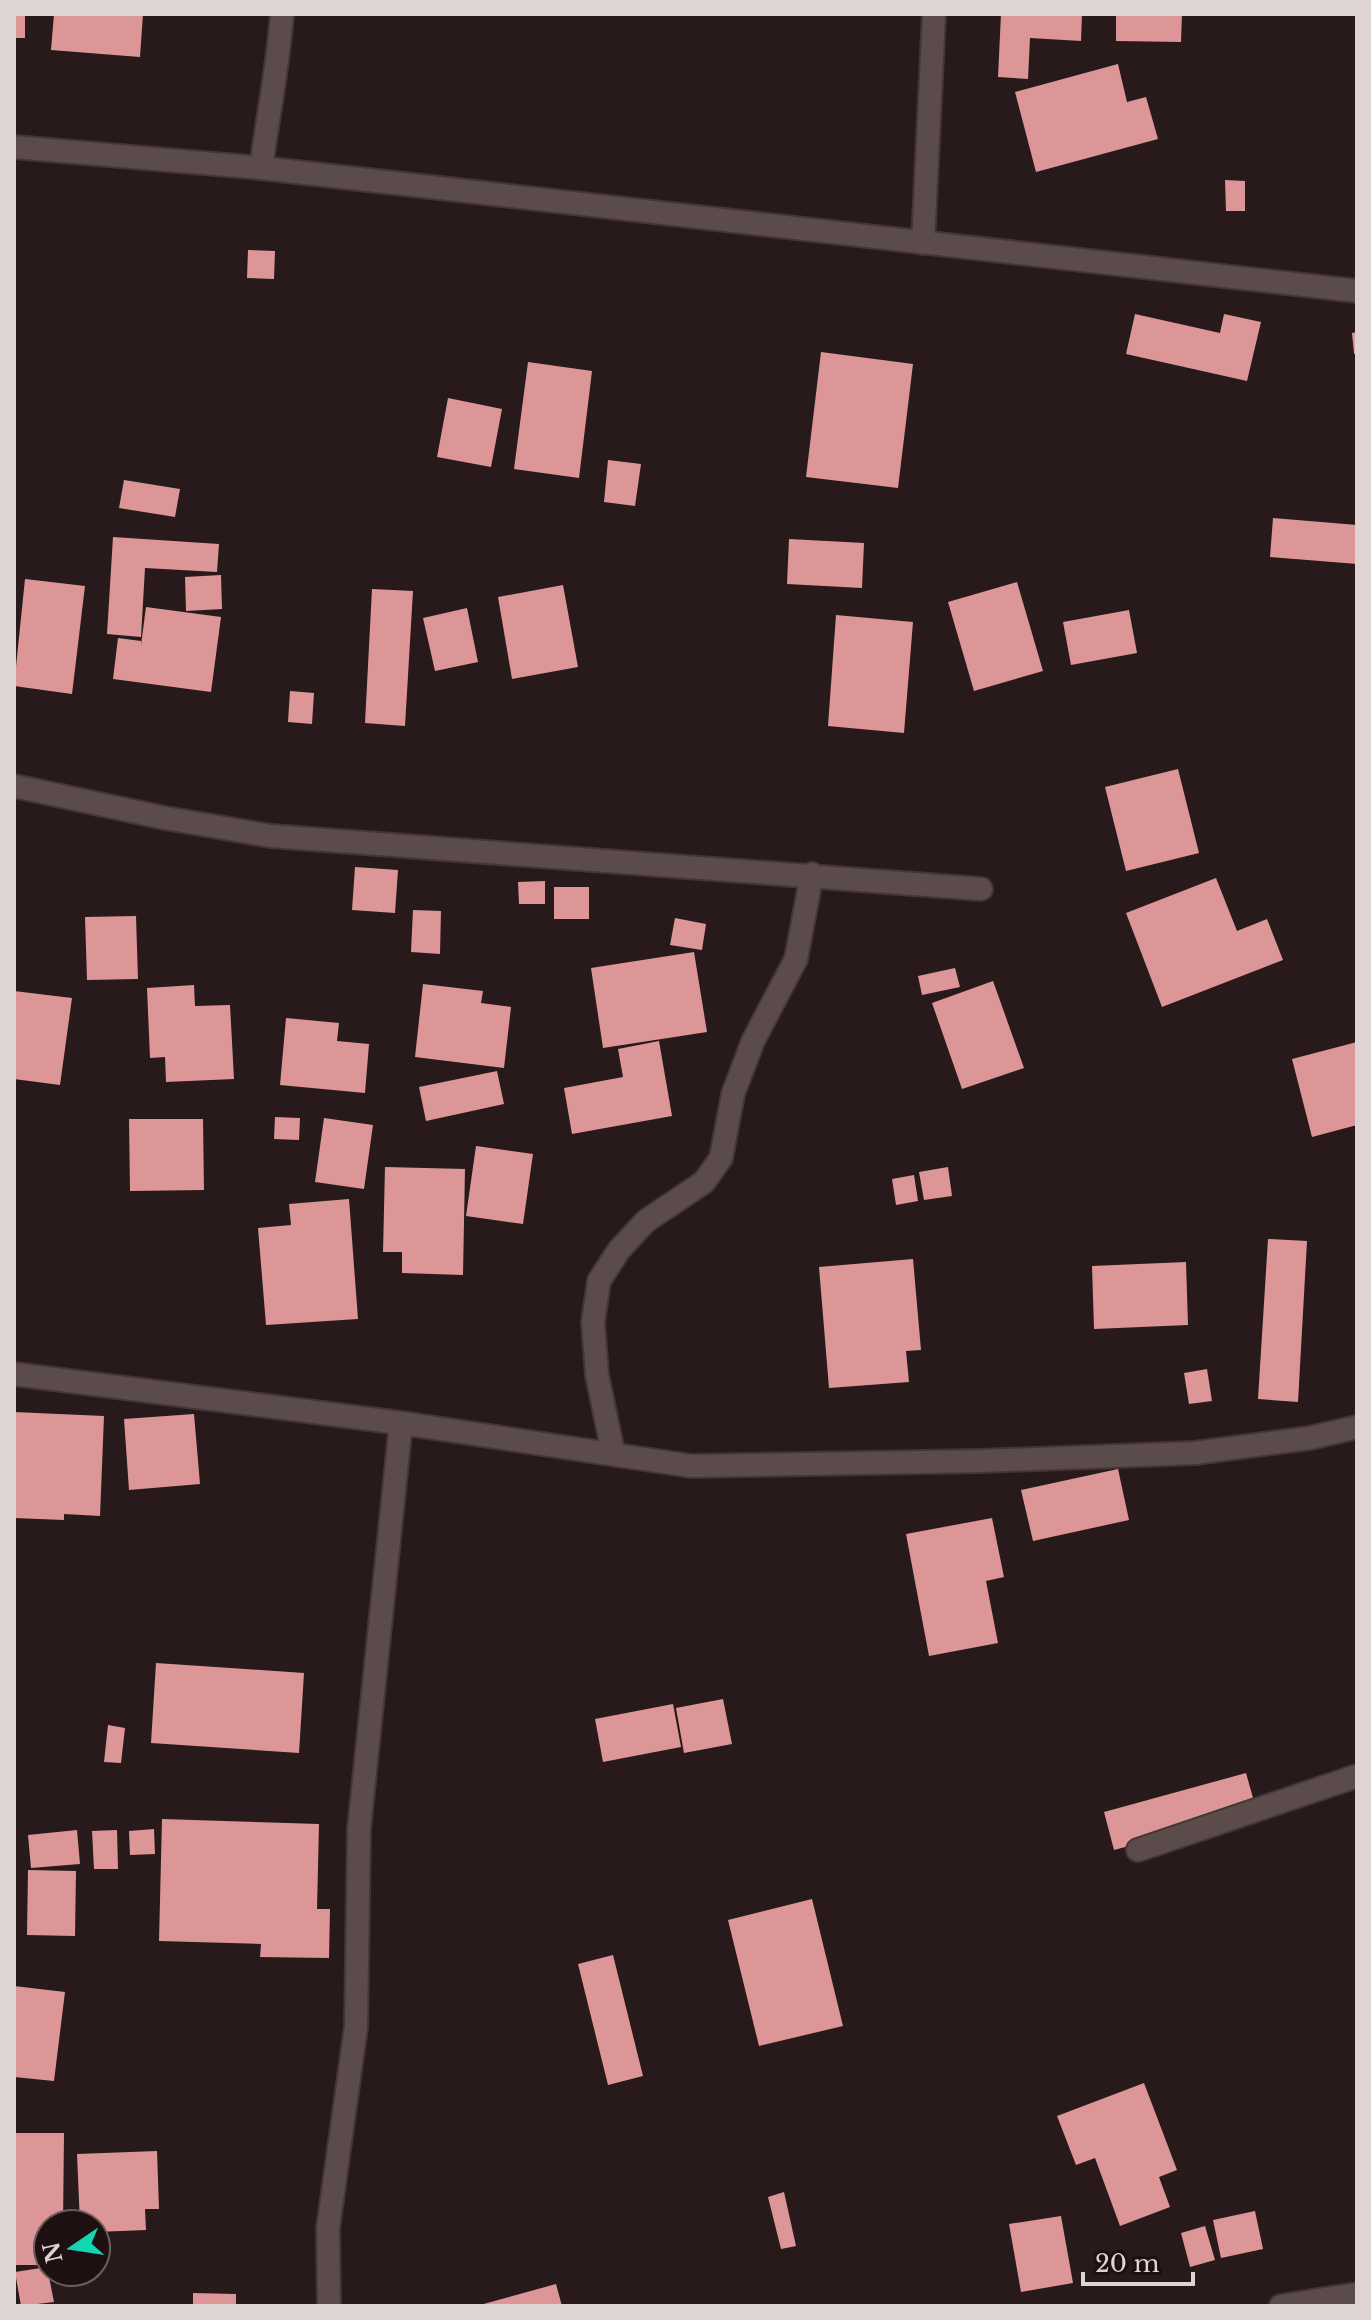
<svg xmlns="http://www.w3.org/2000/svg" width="1371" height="2320" viewBox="0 0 1371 2320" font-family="'Libre Baskerville',serif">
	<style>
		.building { fill: #dd9697 }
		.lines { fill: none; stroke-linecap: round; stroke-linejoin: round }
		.minor-casing { stroke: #413737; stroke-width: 26 }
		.minor { stroke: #5c4b4b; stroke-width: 22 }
	</style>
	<rect width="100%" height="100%" fill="#281a1a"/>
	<path class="building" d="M14,14H25V38H14Z
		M54,14H143L140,57L51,50Z
		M1001,14H1082L1081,41L1030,38L1028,79L998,77Z
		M1116,14H1182L1181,42L1116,41Z
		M1118,64L1127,102L1146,97L1158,139L1036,172L1015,92Z
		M1225,180L1245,181V211H1226Z
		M248,250L275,251L274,279L247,278Z
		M1135,314L1220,333L1224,314L1261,322L1247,381L1126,354Z
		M1357,332V354H1354L1352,333Z
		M821,352L913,364L898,488L806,477Z
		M528,362L592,371L579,478L514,469Z
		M448,398L502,409L491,467L437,457Z
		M608,460L641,464L635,506L604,502Z
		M124,480L180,489L175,517L119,508Z
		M1273,518L1357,525V564L1270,557Z
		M113,537L219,544L217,572L145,568L141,637L107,634Z
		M789,539L864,543L862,588L787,584Z
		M221,575L222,609L186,611L185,577Z
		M25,579L85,586L72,694L14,686Z
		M1017,582L1043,671L974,691L948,602Z
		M563,585L578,667L512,679L498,597Z
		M372,589L413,591L405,726L365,723Z
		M146,607L221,617L211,692L113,679L118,638L141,641V645Z
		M467,608L478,662L435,671L423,618Z
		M1129,610L1137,653L1071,665L1063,622Z
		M836,615L913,622L904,733L828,726Z
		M290,691L314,693L312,724L288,722Z
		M1178,769L1199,853L1126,871L1105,787Z
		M355,867L398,870L395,913L352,910Z
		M1216,878L1237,931L1267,919L1283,960L1162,1007L1126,913Z
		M545,881V904H519L518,882Z
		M554,887H589V919H554Z
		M413,910L441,911L440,954L411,952Z
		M136,916L138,979L87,980L85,917Z
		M675,918L706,924L702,950L670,945Z
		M694,952L707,1032L603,1048L591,968Z
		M955,968L960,987L922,995L918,976Z
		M993,981L1024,1068L962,1089L932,1003Z
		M423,984L483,991L481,1003L511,1007L504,1068L415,1057Z
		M194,985L195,1006L230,1005L234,1079L166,1082L165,1057L150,1058L147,988Z
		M14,991L72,998L60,1085L14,1079Z
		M286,1018L339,1023L337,1041L369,1044L365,1093L280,1085Z
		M659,1041L672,1116L572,1134L564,1088L623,1077L618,1049Z
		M1357,1042V1125L1312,1137L1292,1059Z
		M497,1071L504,1104L426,1121L419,1087Z
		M275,1117L300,1118L299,1140L274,1139Z
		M324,1118L373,1125L364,1189L315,1182Z
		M129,1119H203L204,1190L130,1191Z
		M476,1146L533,1154L523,1224L466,1216Z
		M385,1167L465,1169L463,1275L402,1273V1252H383Z
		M948,1167L952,1196L924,1200L919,1172Z
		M914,1175L918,1201L896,1205L892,1179Z
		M349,1199L358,1319L266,1325L258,1228L291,1225L289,1204Z
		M1268,1239L1307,1241L1298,1402L1258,1399Z
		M913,1259L921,1350L906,1351L909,1382L829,1388L819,1267Z
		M1186,1262L1188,1325L1094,1329L1092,1266Z
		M1207,1369L1212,1401L1189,1404L1184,1373Z
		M14,1412L104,1416L100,1516L64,1514V1520L14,1518Z
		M194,1414L200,1484L129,1490L124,1419Z
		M1118,1469L1129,1520L1033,1541L1021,1490Z
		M992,1518L1004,1577L986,1581L998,1643L929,1656L906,1534Z
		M156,1663L304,1673L299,1753L151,1743Z
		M723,1699L732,1744L684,1753L676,1708Z
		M673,1704L681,1747L603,1762L595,1719Z
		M108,1725L125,1728L121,1763L104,1762Z
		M1246,1773L1257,1812L1114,1850L1104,1812Z
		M162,1819L319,1824L317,1909H330L329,1958L260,1957L261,1944L159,1941Z
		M154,1829L155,1854L130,1855L129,1831Z
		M77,1830L80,1864L31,1868L28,1835Z
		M117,1830L118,1869H94L92,1831Z
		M28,1870L76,1871L75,1936L27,1935Z
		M812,1899L843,2026L759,2046L728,1920Z
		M613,1955L643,2076L608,2085L578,1964Z
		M14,1986L65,1992L54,2081L14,2077Z
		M1144,2083L1177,2170L1159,2177L1170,2207L1120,2226L1095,2158L1076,2165L1057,2116Z
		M14,2133H64L63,2224H48V2265H14Z
		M157,2151L159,2209H145L146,2230L96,2232V2224H80L77,2154Z
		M784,2192L796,2246L781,2249L768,2197Z
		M1255,2211L1263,2249L1221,2258L1213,2220Z
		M1061,2216L1073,2283L1021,2292L1009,2224Z
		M1205,2226L1215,2260L1190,2267L1181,2233Z
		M47,2267L54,2302L21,2306L15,2272Z
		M556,2284L562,2306H480V2305Z
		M193,2293L236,2294V2306H193Z"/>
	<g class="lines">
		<defs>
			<path id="minor" d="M14,147L261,168L1357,291
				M261,168C268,116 278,66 282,14
				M923,243L934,14
				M14,786L165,818L271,836L981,889
				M14,1374L401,1423L691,1466L981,1461L1195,1453L1310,1438L1357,1427
				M613,1452L597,1375L593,1322L599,1281L619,1250L646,1221L704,1182L721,1158L733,1094L753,1041L796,959L812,874
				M1138,1850L1357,1776
				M329,2306L328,2228L356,2027L359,1829L401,1423
				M1281,2306L1357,2294"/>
		</defs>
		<use href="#minor" class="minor-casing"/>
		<use href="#minor" class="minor"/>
	</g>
	<rect width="1371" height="2320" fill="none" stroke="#ded4d4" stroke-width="32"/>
	<g transform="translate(72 2248) rotate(257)"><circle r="38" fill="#1e1011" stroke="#6b5e5f" stroke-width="2"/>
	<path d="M0-6L14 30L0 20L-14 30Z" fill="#13d5b4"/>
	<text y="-12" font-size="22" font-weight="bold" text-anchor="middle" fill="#ded4d4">N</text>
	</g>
	<path d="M1083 2272v12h110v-12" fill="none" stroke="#ded4d4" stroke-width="4"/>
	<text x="1095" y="2272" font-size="24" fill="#ded4d4" stroke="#1e1011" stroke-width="6" paint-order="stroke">20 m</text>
</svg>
